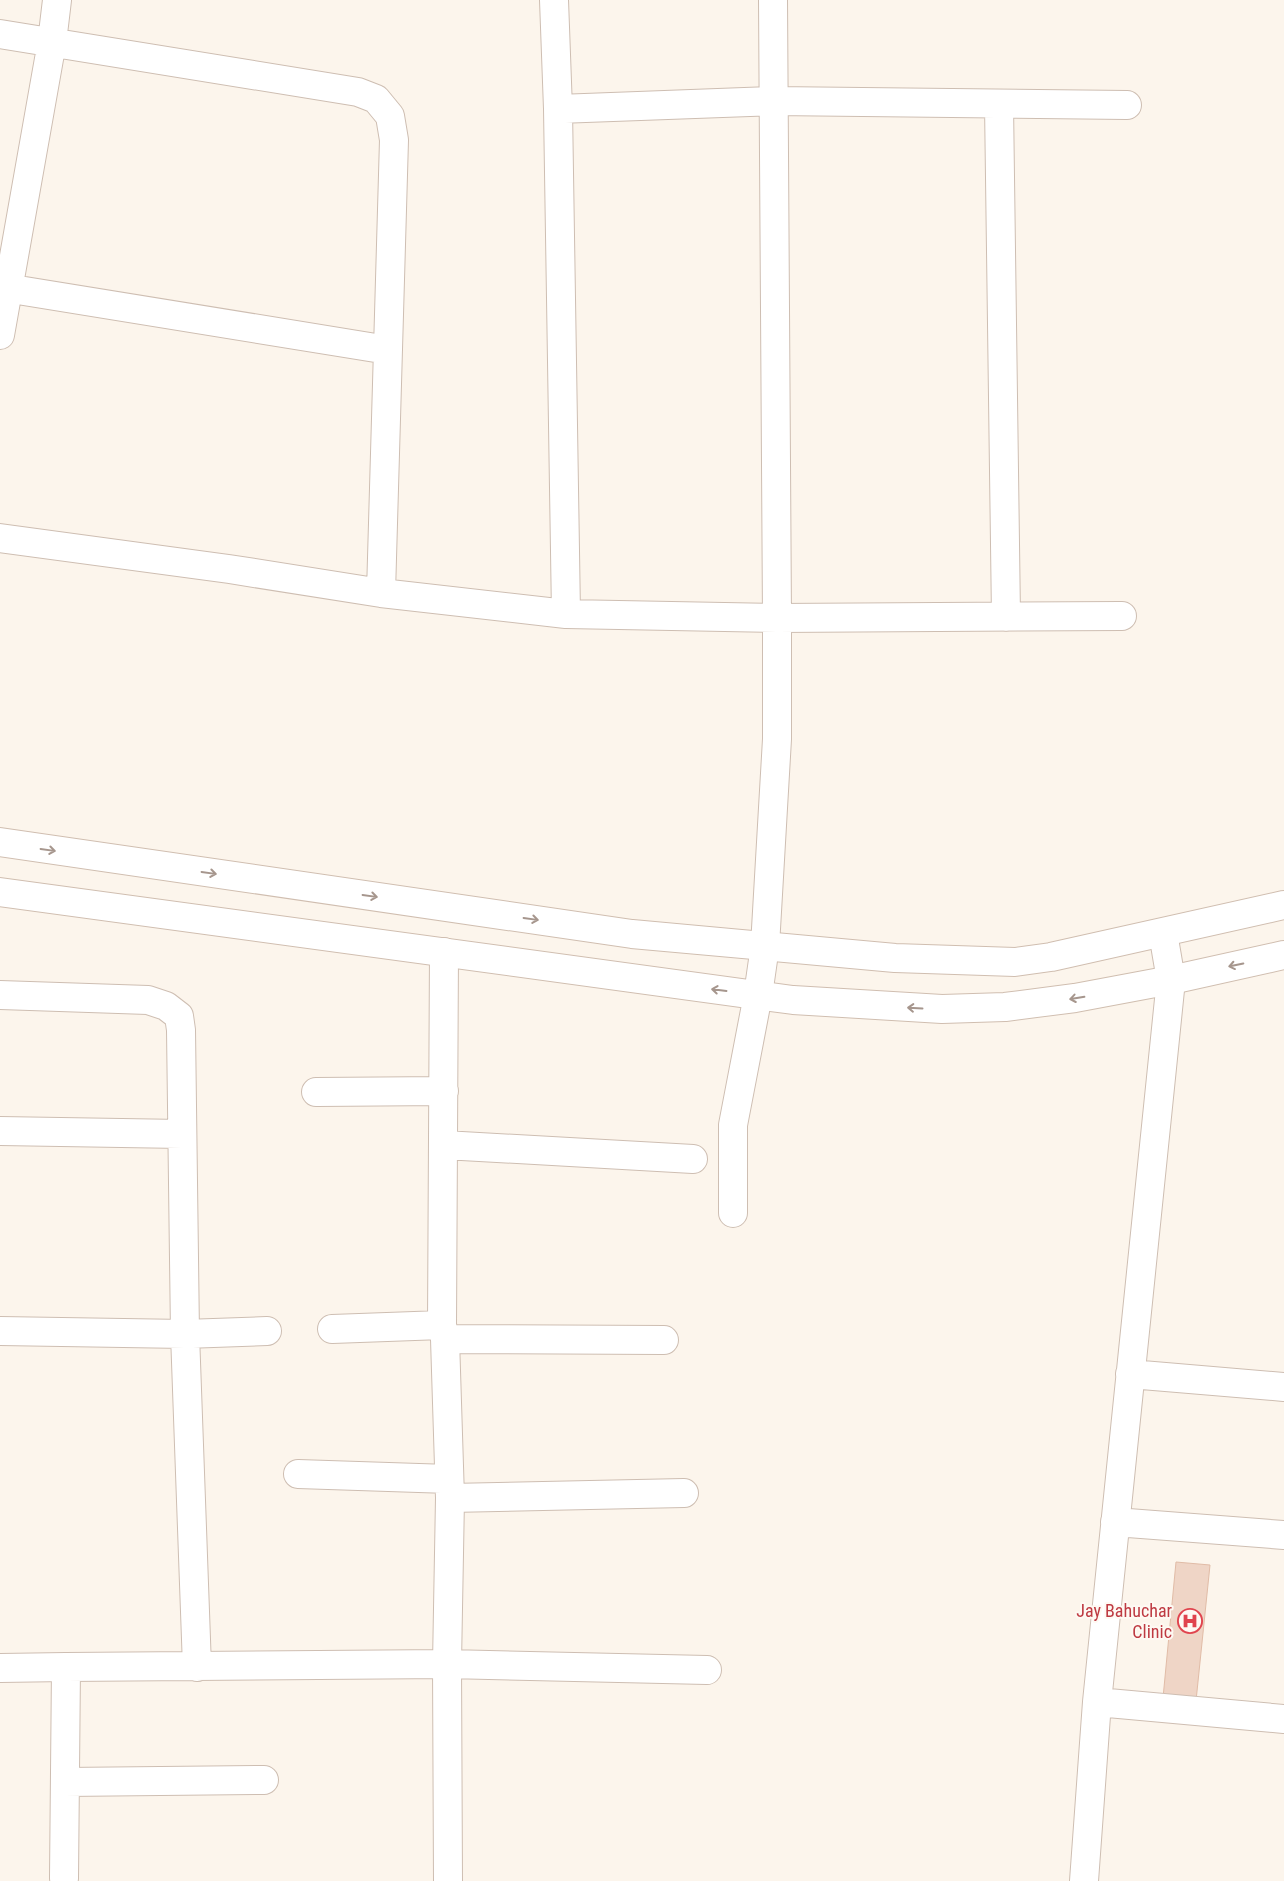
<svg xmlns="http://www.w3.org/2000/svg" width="1284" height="1881" viewBox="0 0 1284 1881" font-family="'Roboto Condensed',sans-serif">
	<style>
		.building { fill: #efd5c6; stroke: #e1bca7 }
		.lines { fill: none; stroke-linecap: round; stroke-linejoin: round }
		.street-casing { stroke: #cebeb2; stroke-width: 30 }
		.secondary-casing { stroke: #d0beb0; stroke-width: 30 }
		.street { stroke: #fff; stroke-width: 28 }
		.secondary { stroke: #fff; stroke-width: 28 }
		.oneway { stroke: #a6968d }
		.labels { text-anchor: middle; stroke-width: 4; stroke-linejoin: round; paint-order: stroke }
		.health-label { font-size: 18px; fill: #be3a42; stroke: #fef9f3; text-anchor: end }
	</style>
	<rect width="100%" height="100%" fill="#fcf5ec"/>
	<path class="building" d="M1176,1562L1210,1565L1196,1701L1163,1698Z"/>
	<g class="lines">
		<defs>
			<path id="street" d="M554,0L558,109L566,614
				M0,34L358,92L376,99L390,116L394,140L381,593
				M999,104L1006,617
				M558,109L774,101L1127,105
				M0,287L388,350
				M0,335L52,42L57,0
				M0,538L229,569L381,593L566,614L777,618L1122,616
				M444,952L442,1325L445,1339L450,1498L447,1664L448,1881
				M0,995L148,1000L166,1006L179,1016L181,1030L185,1334L197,1667
				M316,1092L444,1091
				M0,1131L182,1134
				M444,1145L693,1159
				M733,1213V1125L758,995L765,946L777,739V618L773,0
				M332,1329L442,1325
				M0,1331L185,1334L267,1331
				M445,1339L664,1340
				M1130,1374L1284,1387
				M298,1474L449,1479
				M450,1498L684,1493
				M1115,1522L1284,1535
				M0,1668L66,1667
				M1097,1702L1284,1719
				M65,1782L264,1780
				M64,1878L66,1667L447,1664L707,1670
				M1084,1881L1097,1702L1171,980L1163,933"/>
			<path id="secondary" d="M0,842L632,934L895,958L1015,962L1051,957L1284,905
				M0,892L793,1000L942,1009L1005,1007L1075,998L1171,980L1284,955"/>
		</defs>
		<use href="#street" class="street-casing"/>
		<use href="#secondary" class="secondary-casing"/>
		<use href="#street" class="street"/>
		<use href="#secondary" class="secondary"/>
	</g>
	<defs><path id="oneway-shaft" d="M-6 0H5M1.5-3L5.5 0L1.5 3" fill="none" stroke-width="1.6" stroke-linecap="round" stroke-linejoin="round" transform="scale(1.25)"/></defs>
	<g class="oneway">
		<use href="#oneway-shaft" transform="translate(48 850) rotate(8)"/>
		<use href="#oneway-shaft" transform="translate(209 873) rotate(8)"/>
		<use href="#oneway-shaft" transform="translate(370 896) rotate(8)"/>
		<use href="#oneway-shaft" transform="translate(531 919) rotate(8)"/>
		<use href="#oneway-shaft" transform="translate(1236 965) rotate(168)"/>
		<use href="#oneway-shaft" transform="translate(719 990) rotate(-173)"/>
		<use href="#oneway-shaft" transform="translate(1077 998) rotate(171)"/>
		<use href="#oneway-shaft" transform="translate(915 1008) rotate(-177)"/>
	</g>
	<defs>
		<symbol id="hospital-ring" viewBox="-11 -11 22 22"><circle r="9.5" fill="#fef9f3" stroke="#e0444e" stroke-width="1.5"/><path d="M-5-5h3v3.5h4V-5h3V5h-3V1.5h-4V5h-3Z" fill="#e0444e"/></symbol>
	</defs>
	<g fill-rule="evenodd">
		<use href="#hospital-ring" x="1176" y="1607" width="28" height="28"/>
	</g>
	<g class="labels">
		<g class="health-label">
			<text x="1172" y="1617">Jay Bahuchar<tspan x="1172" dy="21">Clinic</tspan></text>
		</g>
	</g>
</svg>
